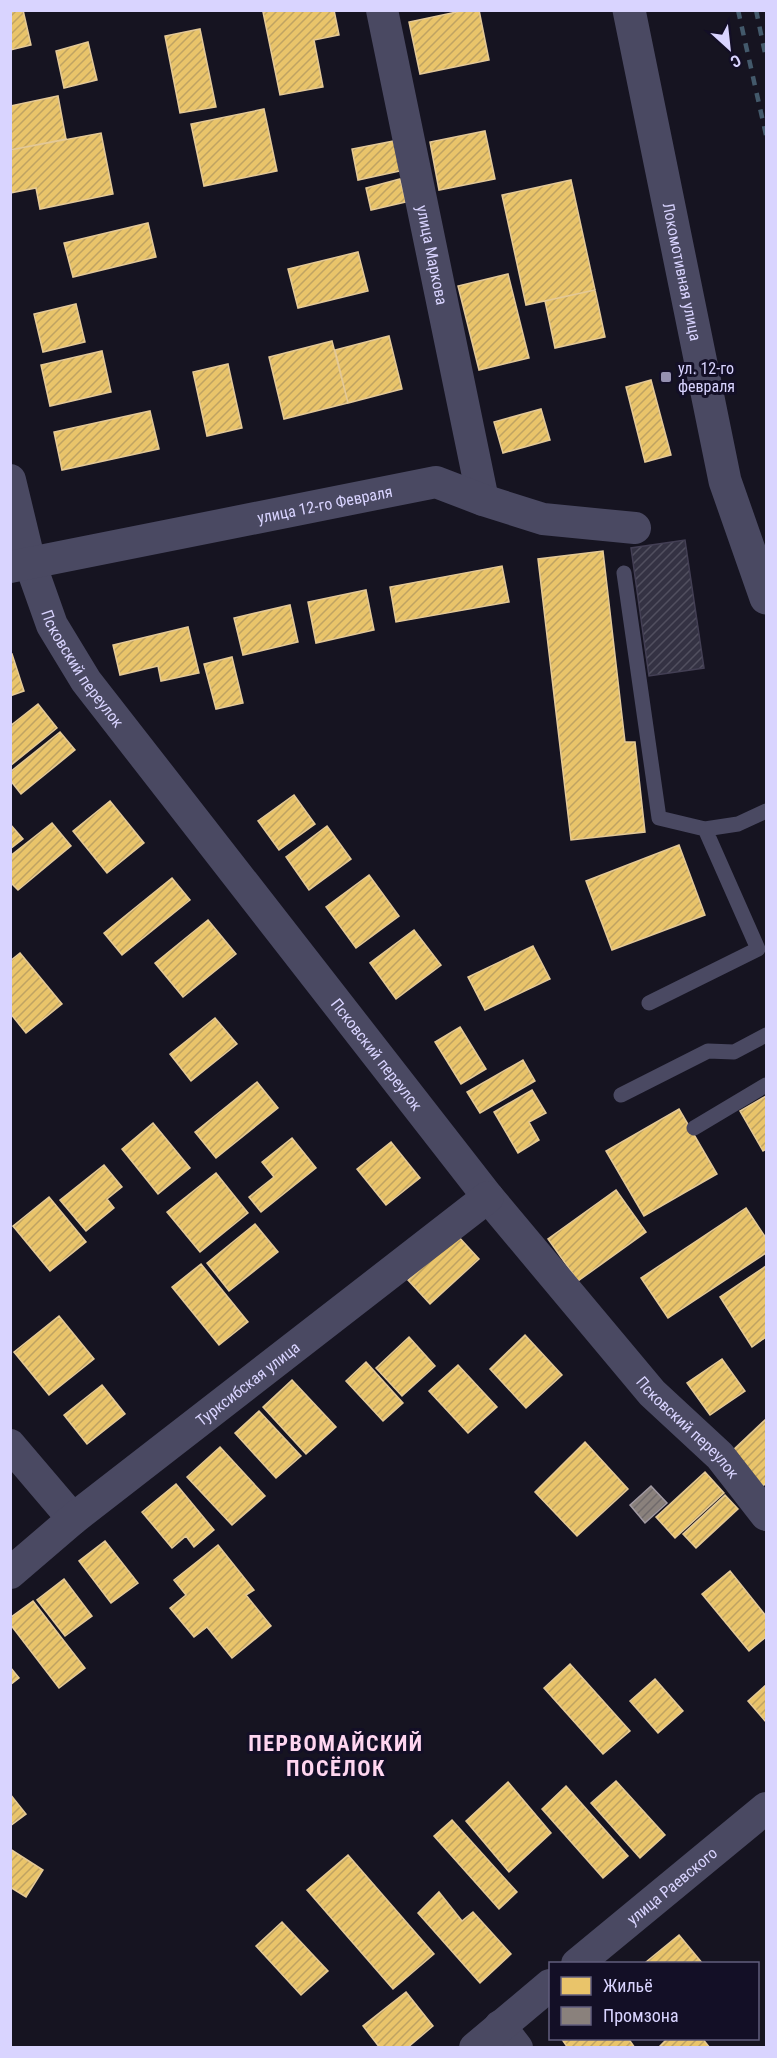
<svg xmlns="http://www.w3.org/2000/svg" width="777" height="2058" viewBox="0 0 777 2058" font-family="'Roboto Condensed',sans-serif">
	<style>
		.homes { fill: url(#homes-hatch); stroke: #e4c997; stroke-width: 1.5 }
		.industry { fill: url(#industry-hatch); stroke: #a29aa3; stroke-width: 1.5 }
		.building { fill: url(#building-hatch); stroke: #433f54; stroke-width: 1.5 }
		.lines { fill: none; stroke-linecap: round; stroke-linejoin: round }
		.service { stroke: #4a4962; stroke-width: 15 }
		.minor { stroke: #4a4962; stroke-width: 32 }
		.tertiary { stroke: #4a4962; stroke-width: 33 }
		.rail { stroke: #43596b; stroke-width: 4.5; stroke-dasharray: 9 8; stroke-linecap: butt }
		.poi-dot { fill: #9591b1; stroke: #130f26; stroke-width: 2 }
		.labels { text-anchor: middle; stroke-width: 6; stroke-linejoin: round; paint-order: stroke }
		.street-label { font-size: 16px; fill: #d9d4ff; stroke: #130f26 }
		.poi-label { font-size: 16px; fill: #d9d4ff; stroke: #130f26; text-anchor: start }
		.district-label { font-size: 22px; font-weight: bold; letter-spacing: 1.5px; fill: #ffd6f0; stroke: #130f26 }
	</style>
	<defs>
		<pattern id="homes-hatch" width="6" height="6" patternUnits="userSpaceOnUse" patternTransform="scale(1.5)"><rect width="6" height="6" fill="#e9c46a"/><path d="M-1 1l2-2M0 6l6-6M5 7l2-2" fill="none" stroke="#bfa362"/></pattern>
		<pattern id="industry-hatch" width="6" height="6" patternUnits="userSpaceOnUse" patternTransform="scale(1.5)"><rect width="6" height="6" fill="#8a817c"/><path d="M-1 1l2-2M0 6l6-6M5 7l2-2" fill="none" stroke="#706a6b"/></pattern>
		<pattern id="building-hatch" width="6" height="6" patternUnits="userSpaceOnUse" patternTransform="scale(1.5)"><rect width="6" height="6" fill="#343243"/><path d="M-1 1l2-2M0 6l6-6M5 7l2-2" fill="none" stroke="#514f5f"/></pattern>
	</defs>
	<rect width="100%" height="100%" fill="#161421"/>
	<path class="homes" d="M23,10L31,45L10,50V12Z
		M269,10H334L339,35L314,40L323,87L280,95L263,12Z
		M466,10H479L489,60L420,74L409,22Z
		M200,29L216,107L180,113L165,36Z
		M88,42L97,80L64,88L56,51Z
		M58,96L66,139L10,150V106Z
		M264,109L277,171L204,186L191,124Z
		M485,131L495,179L439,190L430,142Z
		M101,133L113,194L40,209L36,188L10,193V150Z
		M394,141L400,171L358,180L352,149Z
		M400,179L406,202L371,210L366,188Z
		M571,180L595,290L526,305L502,195Z
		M148,223L156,257L73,277L64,243Z
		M358,252L368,291L298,308L288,269Z
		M508,274L529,358L479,370L458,286Z
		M595,290L605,337L555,348L545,301Z
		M76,304L85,342L43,352L34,314Z
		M389,336L402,389L348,403L335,350Z
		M332,341L348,403L284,419L269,357Z
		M102,351L111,392L50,406L41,365Z
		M228,364L242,428L207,436L193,372Z
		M651,380L671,455L645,462L626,387Z
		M541,409L550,440L503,453L494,422Z
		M150,411L159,449L62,470L54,432Z
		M603,551L625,742H635L645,832L571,840L538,559Z
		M502,566L509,602L396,622L390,587Z
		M366,590L374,630L316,643L308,602Z
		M290,605L298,642L243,655L234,618Z
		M188,627L199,673L161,681L158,666L120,675L113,645Z
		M12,654L24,691L10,696V655Z
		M232,657L243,703L216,709L204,664Z
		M38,704L57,728L10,766V726Z
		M60,732L75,750L21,794L10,780V772Z
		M294,795L315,824L279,850L258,821Z
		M110,801L144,843L107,873L73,831Z
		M52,823L71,846L18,890L10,882V856Z
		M10,824L23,839L10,849Z
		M327,826L351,859L309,890L286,857Z
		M679,845L705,915L612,950L586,881Z
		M369,875L399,916L356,948L326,907Z
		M172,878L190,900L122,955L104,933Z
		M208,920L236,954L183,997L155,963Z
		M414,930L441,965L396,999L370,963Z
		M533,946L550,979L485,1010L468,977Z
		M20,953L62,1004L26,1033L10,1013V961Z
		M215,1018L237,1044L191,1081L170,1054Z
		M460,1027L486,1069L461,1084L435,1042Z
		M523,1060L535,1081L480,1113L467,1092Z
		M257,1082L278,1108L216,1158L195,1132Z
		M532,1090L546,1113L529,1122L539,1140L518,1153L494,1112Z
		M766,1096V1149L763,1151L740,1111Z
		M679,1109L717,1174L644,1216L606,1151Z
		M153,1123L190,1168L158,1194L122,1149Z
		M292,1138L316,1168L261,1212L249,1197L274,1177L262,1162Z
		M391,1142L420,1178L386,1205L357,1169Z
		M104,1165L122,1187L107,1199L114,1208L86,1231L60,1200Z
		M216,1173L248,1213L200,1252L167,1212Z
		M616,1190L646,1232L578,1281L548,1239Z
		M49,1197L86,1242L50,1271L13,1226Z
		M746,1208L766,1238V1253L668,1318L641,1278Z
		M255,1224L278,1252L229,1291L207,1263Z
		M457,1235L479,1259L430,1304L408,1280Z
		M201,1264L248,1322L219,1345L172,1287Z
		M766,1266V1337L752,1347L720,1297Z
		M59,1316L94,1359L49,1395L14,1352Z
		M525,1335L562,1375L526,1408L490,1369Z
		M409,1337L435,1366L402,1396L376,1368Z
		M722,1359L745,1391L710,1415L687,1383Z
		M366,1362L403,1403L383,1421L346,1381Z
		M458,1365L497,1407L468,1433L429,1391Z
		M292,1380L336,1427L306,1454L263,1407Z
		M102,1385L125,1414L87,1444L64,1415Z
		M259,1411L301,1456L276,1478L235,1433Z
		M766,1419V1483L763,1486L732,1451Z
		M585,1442L628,1489L577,1536L535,1492Z
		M220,1447L265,1496L232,1525L187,1477Z
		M705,1472L724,1493L675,1538L656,1517Z
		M176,1484L214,1530L194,1547L186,1536L172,1548L142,1512Z
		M725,1495L738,1509L696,1548L683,1534Z
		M105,1541L138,1583L111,1603L79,1561Z
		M218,1545L254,1590L246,1595L271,1626L232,1658L207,1627L194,1637L170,1608L186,1595L174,1580Z
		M730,1571L766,1616V1637L749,1651L702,1594Z
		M64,1579L92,1616L65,1636L37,1600Z
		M33,1601L85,1668L59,1688L10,1624V1618Z
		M570,1664L630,1731L603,1754L544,1688Z
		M10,1667L19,1678L10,1685Z
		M655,1679L683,1711L658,1733L630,1701Z
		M766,1685V1722L748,1701Z
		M616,1781L665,1835L640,1858L591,1803Z
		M508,1782L551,1833L509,1872L466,1821Z
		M566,1786L628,1856L603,1878L542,1809Z
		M10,1794L26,1814L10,1826Z
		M452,1820L517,1892L499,1909L434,1836Z
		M10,1849L43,1870L26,1897L10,1887Z
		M348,1855L434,1954L393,1989L307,1890Z
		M439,1892L462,1921L473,1912L511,1954L480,1983L418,1913Z
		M282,1922L328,1971L301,1995L256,1946Z
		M679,1935L703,1964H648L646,1962Z
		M406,1992L433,2026L407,2048H380L363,2026Z
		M561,2038H628L635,2048H568Z
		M668,2038H702L710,2048H658Z"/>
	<path class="industry" d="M651,1486L667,1503L645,1523L630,1505Z"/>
	<path class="building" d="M685,540L704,668L649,676L631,548Z"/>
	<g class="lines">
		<path class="service" d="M624,573L659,818L705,829L738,824L766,811
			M649,1003L758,949L705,829
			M621,1095L708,1051L734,1052L766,1035
			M694,1128L766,1085"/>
		<g class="minor">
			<path id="s1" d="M382,10L483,500"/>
			<path id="s2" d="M10,480L30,563L52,625L86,681L488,1197L652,1393L720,1456L766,1515"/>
			<path id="s3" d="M10,567L436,482L483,500L543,519L635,528"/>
			<path d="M10,1445L73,1519"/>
			<path id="s4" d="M10,1573L73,1519L488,1197"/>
			<path id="s5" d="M577,1964L766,1808"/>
			<path d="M500,2026L517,2048"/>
			<path d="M475,2048L550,1985"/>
		</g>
		<path class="tertiary" id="s6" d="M629,10L725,481L766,598"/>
		<path class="rail" d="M738,10L766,135
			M756,10L766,58"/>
	</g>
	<rect class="poi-dot" x="660" y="371" width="12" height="12" rx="3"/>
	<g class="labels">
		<g class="street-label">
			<text dy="6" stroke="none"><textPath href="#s1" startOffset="250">улица Маркова</textPath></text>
			<text dy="6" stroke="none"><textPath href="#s6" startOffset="267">Локомотивная улица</textPath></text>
			<text dy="6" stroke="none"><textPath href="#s3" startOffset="321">улица 12-го Февраля</textPath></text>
			<text dy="6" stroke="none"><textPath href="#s2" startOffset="204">Псковский переулок</textPath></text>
			<text dy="6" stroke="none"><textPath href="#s2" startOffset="690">Псковский переулок</textPath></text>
			<text dy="6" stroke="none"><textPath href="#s4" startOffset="304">Турксибская улица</textPath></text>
			<text dy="6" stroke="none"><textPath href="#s2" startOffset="1176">Псковский переулок</textPath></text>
			<text dy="6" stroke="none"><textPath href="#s5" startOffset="123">улица Раевского</textPath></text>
		</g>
		<g class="poi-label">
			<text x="678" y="374">ул. 12-го<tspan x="678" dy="18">февраля</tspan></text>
		</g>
		<g class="district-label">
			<text x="336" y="1751">ПЕРВОМАЙСКИЙ<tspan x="336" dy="25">ПОСЁЛОК</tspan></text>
		</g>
	</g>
	<rect width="777" height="2058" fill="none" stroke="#d9d4ff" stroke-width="24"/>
	<rect x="549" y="1962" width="210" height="78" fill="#130f26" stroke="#625e7d" stroke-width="1.5"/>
	<rect x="561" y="1977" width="30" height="18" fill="#e9c46a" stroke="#625e7d" stroke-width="1.5"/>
	<text x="603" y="1992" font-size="18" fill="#d9d4ff">Жильё</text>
	<rect x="561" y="2007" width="30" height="18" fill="#8a817c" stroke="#625e7d" stroke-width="1.5"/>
	<text x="603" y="2022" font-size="18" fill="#d9d4ff">Промзона</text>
	<g transform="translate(729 48) rotate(153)" stroke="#130f26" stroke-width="4.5" paint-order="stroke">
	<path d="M0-4.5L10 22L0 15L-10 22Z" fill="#d9d4ff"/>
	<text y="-9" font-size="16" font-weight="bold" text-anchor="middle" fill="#d9d4ff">С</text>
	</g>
</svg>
